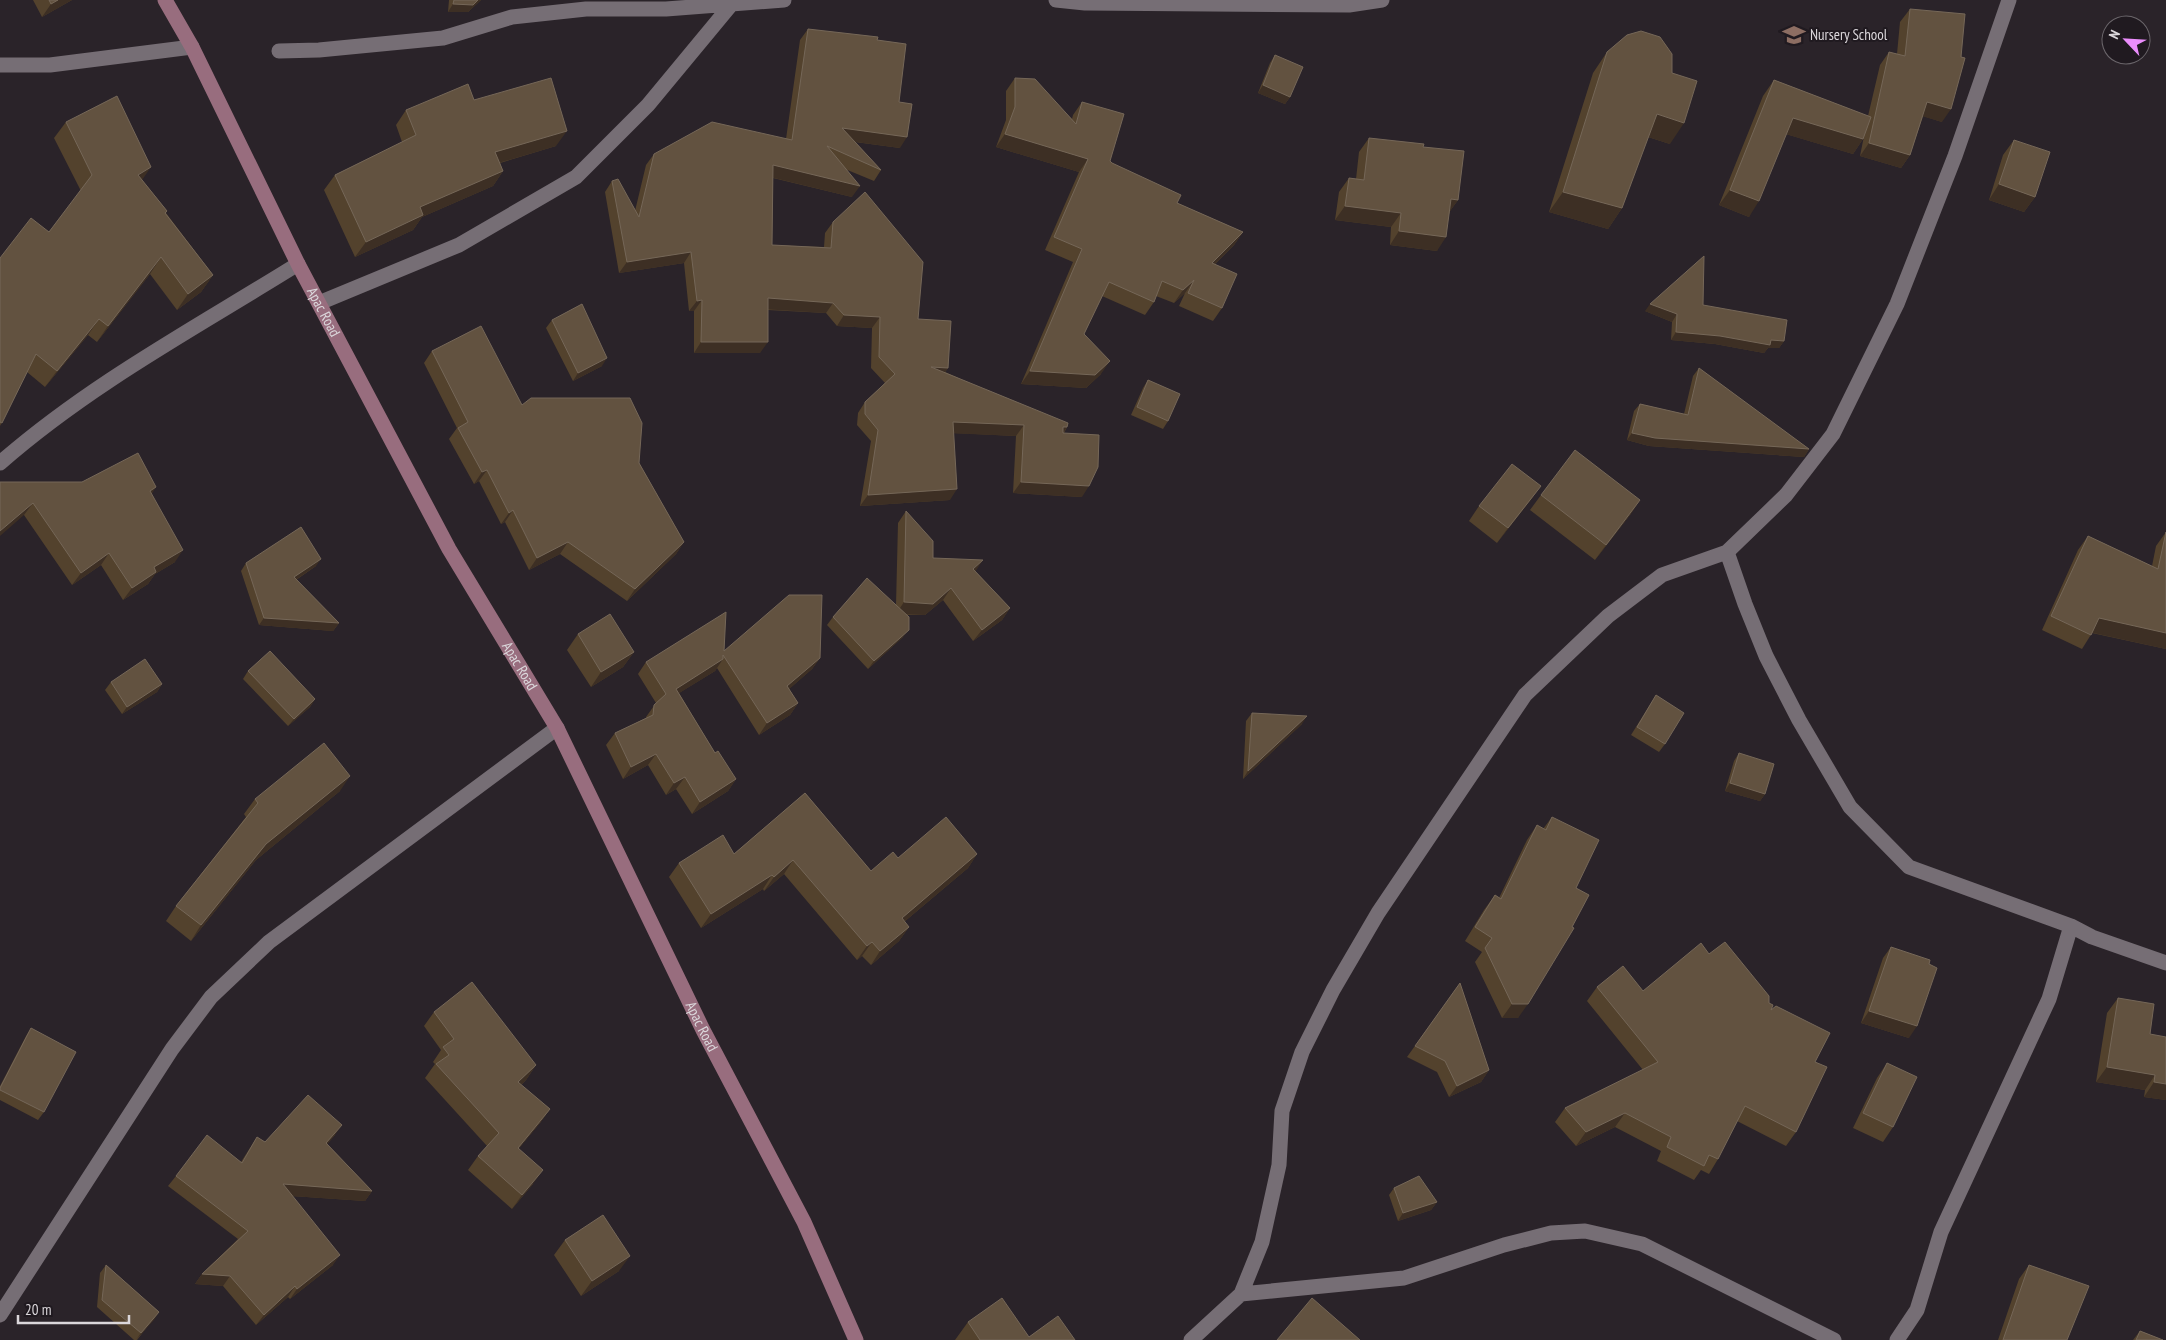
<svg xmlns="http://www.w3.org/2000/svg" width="2166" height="1340" viewBox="0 0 2166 1340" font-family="'PT Sans Narrow',sans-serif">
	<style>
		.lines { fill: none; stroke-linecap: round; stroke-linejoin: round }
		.street { stroke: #766e75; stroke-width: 15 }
		.secondary { stroke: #986d7e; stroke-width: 15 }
		.wall { fill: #53422d }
		.shaded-wall { fill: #3d2f24 }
		.building { fill: #625240; stroke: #756758 }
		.labels { text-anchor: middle; stroke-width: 4; stroke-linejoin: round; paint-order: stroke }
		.poi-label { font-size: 15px; fill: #dbd7db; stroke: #201a20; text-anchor: start }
		.street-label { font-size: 15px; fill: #dbd7db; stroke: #201a20 }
	</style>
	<rect width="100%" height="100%" fill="#2a2329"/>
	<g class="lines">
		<path class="street" d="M1056,0L1085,3L1349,5L1382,0
			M279,51L319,50L443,38L512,17L586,9H666L784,0
			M0,65H50L192,47
			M319,303L459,245L576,177L648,105L735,0
			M0,463C90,384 197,327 298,264
			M1727,552L1745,604L1766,656L1799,720L1850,807L1909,867L2071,926L2049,999L1941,1232L1917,1310L1897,1340
			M2071,926L2092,937L2166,963
			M1241,1294L1404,1278L1504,1245L1551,1233L1585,1231L1642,1244L1834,1340
			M0,1315L172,1049L211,997L269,942L557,728
			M1191,1340L1241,1294L1262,1242L1279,1165L1282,1111L1302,1052L1333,990L1378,913L1525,695L1608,616L1662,575L1727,552L1786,495L1833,434L1897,304L1955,156L2009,0"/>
		<path class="secondary" id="s1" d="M165,0L192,47L298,264L449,549L557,728L703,1030L804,1222L856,1340"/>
	</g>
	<path class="wall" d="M33,0H72L42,17Z
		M449,0H481L468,12H448Z
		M1910,9L1942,122L1923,116L1910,155L1901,168L1860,156L1864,136L1863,139L1853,154L1786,134L1749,217L1719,205L1763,96L1774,80L1868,116L1880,65L1889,52L1897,54L1900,22Z
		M808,29L877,40L899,102L900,148L855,142L881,170L874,181L845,169L852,197L773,178L772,245L824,247L825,233L833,222L918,319L948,368L945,372L1067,427L1064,433L1082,497L1013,493L1016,436L954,433L950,500L860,506L871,441L857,425L858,413L865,402L885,383L871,368L872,328L837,326L826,313L768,310L760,353H694V311H689L684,263L619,273L605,192L612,181L635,211L646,165L654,154L786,139L800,40Z
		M1607,52L1670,144L1648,137L1622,208L1608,229L1549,212L1593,73Z
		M1275,55L1290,97L1285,104L1258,93L1270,63Z
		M1015,78L1072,119L1073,115L1082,102L1110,161L1112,163L1177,203L1243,232L1234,245L1215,264L1222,308L1213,321L1179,306L1185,293L1174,303L1156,296L1154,302L1145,315L1102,296L1084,334L1101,374L1086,388L1021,384L1073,262L1045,250L1079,172L996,147L1006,120V91Z
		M474,100L556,146L500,163L503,171L493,186L422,217L413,230L355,257L324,190L335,175L402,142L396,125L406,110Z
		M66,122L142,180L167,211L166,213L213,275L201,292L177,310L150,274L97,342L88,335L45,387L27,372L0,426V258L49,232L81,191L54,138Z
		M1369,138L1423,147L1458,200L1450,211L1437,251L1390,245L1391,227L1335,220L1339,192L1349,178L1356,179L1359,152Z
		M2014,140L2035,197L2024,212L1989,200L2003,155Z
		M1703,305L1784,341L1779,348H1768L1764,353L1715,344L1671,340L1672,322L1645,311Z
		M552,320L602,366L573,381L546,328Z
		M432,351L522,405L639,463L684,542L676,554L627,601L560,554L529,570L505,522L501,524L479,481L474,484L449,439L457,428L424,363Z
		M1699,368L1809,449L1804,457L1649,446L1627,440L1634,411L1640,404L1684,414L1693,376Z
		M1148,380L1168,421L1163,429L1131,415L1143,388Z
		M0,482L151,494L175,562L155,574L148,584L123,600L101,565L72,585L24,515Z
		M1541,486L1497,543L1469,521L1479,506Z
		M1541,495L1640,500L1630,515L1595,560L1530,510Z
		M906,511L933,558L975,571L1010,608L1002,620L973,641L943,600L925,615H907L903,637L868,669L827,625L833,617L896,605L898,523Z
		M2166,532V649L2092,633L2082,649L2042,630L2078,550L2088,536L2152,566L2156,546Z
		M246,563L316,566L296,580L339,623L333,631L259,625L241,571Z
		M578,634L634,652L623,667L591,687L567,650Z
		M724,651L820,658L812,669L789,689L798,703L790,715L759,735L717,668L715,671L679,693L715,753L736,779L728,791L692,814L676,789L666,795L648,765L623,779L606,745L615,733L646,718V717L656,703L638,674L646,662Z
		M248,671L315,699L310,707L288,726L243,679Z
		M111,682L162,684L157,692L122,714L105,690Z
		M1656,695L1665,744L1659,752L1631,735Z
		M1252,713L1302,724L1243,779L1246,721Z
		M1739,753L1765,794L1760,801L1725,791L1734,761Z
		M340,791L256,860L191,941L166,921L176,906L246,817L244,814L255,799Z
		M805,793L871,871L898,858L977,854L968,868L904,922L909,927L899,941L871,965L862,956L857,960L784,874L764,891L763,889L701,928L669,877L679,863L734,854Z
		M1552,817L1576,888L1518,1018H1502L1475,962L1482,952L1465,941L1484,910L1495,895L1499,898L1527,840L1537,825L1543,829Z
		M1891,947L1909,1038L1861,1023L1883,958Z
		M1709,954L1769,1003L1796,1132L1786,1146L1737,1121L1718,1159L1709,1174L1701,1170L1694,1180L1657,1161L1661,1151L1615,1127L1576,1146L1555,1122L1565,1108L1643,1070L1587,1001L1597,987L1643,991Z
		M1460,983L1489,1070L1481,1082L1449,1097L1437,1072L1407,1057Z
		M2118,998L2150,1034L2166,1100L2144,1097L2145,1090L2096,1082L2107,1013Z
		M434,1012L536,1065L526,1080L521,1085L550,1109L540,1123L519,1148L533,1184L512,1209L468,1170L478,1156L487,1146L425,1078L435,1064L433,1062L441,1050L424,1026Z
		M31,1028L44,1112L38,1120L0,1100V1086L26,1036Z
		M1887,1063L1893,1127L1883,1142L1853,1128L1877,1078Z
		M335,1135L327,1144L372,1191L365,1201L292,1196L333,1265L290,1299L288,1297L256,1325L223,1286L195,1284L202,1274L238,1239L168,1186L176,1176L241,1162L257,1137L265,1142Z
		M1394,1188L1437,1202L1431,1210L1398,1221L1389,1195Z
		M565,1240L619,1271L581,1296L554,1255Z
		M106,1265L159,1312L137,1340H134L97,1307L100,1273Z
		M2029,1265L2067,1340H1998L2019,1279Z
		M968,1322L1029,1337L1075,1340H955Z
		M2140,1331L2163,1340H2133Z"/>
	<path class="shaded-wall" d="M58,0H72L42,17L51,4Z
		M478,0H481L468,12H448L453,4Z
		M1263,85L1290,97L1285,104L1258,93Z
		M1927,102L1951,109L1942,122L1918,115Z
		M1657,114L1684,123L1670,144L1642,135Z
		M1793,118L1863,139L1853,154L1782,133Z
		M842,128L907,137L900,148L834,139Z
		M567,131L556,146L485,167L495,152Z
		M1005,134L1088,159L1079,172L996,147Z
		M1869,143L1910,155L1901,168L1860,156Z
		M773,165L860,186L852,197L766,176Z
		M151,167L140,183L138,175Z
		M503,171L493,186L422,217L413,230L355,257L366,242L420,207Z
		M1999,184L2035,197L2024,212L1989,200Z
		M1730,190L1759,201L1749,217L1719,205Z
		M1563,192L1622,208L1608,229L1549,212Z
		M1451,199L1458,200L1448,214Z
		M1345,206L1401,213L1391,227L1335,220Z
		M1399,231L1446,237L1437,251L1390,245Z
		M1243,232L1234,245L1203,275L1212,263Z
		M691,252L684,263L619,273L627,262Z
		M161,257L150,274L97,342L108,326Z
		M213,275L201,292L177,310L188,294Z
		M1194,280L1185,293L1174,303L1183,290Z
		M768,298L833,303L826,313L761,309Z
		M702,300L694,311H689L697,301Z
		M1650,304L1677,314L1672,322L1645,311Z
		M844,315L880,317L872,328L837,326Z
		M99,319L88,335L45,387L57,371Z
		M1676,332L1771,340L1784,341L1779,348H1768L1764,353L1715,344L1671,340Z
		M701,342H768L760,353H694Z
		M607,358L602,366L573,381L578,373Z
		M1110,361L1101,374L1086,388L1021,384L1030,371Z
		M931,367L948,368L940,379Z
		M953,422L1024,425L1016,436L946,433Z
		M1063,427H1067L1060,438Z
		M1632,433L1809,449L1804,457L1649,446L1627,440Z
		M487,470L479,481L474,484L482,472Z
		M1021,482L1089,486L1082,497L1013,493Z
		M1541,486L1530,501L1497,543L1508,528Z
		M156,487L148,500L150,491Z
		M957,489L950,500L860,506L868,495Z
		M1640,500L1630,515L1595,560L1606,545Z
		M33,503L24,515L0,536V531Z
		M513,510L505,522L501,524L509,513Z
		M568,542L560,554L529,570L537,558Z
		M684,542L676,554L627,601L635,589Z
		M183,550L175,562L155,574L148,584L123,600L132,588L154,567Z
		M109,553L101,565L72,585L81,573Z
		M321,559L316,566L288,585L294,577Z
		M983,560L975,572L973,569Z
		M951,588L943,600L925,615L896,614L904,602Z
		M1010,608L1002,620L973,641L982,630Z
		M264,618L339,623L333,631L259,625Z
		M2099,618L2166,633V649L2089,632Z
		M909,630L903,637L868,669L874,661Z
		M634,652L623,667L591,687L601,672Z
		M820,658L812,669L779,698L787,686Z
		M723,659L715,671L668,700L676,689Z
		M162,684L157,692L122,714L127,707Z
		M315,699L310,707L288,726L294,719Z
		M798,703L790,715L759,735L767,723Z
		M1307,716L1302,724L1243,779L1248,771Z
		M656,754L648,765L623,779L631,767Z
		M350,776L340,791L256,860L191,941L201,925L266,844Z
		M685,777L676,789L666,795L674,783Z
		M736,779L728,791L692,814L700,802Z
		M1730,783L1765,794L1760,801L1725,791Z
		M977,854L968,868L892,932L902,918Z
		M793,860L784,874L764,891L774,877Z
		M772,875L763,889L701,928L711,914Z
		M909,927L899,941L871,965L880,951Z
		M872,942L862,956L857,960L867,946Z
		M1512,1004H1528L1518,1018H1502Z
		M1869,1011L1917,1026L1909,1038L1861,1023Z
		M536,1065L526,1080L508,1097L518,1082Z
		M2107,1067L2155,1075L2145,1090L2096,1082Z
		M1489,1070L1481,1082L1449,1097L1457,1086Z
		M2154,1082L2166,1084V1100L2144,1097Z
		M550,1109L540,1123L508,1162L518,1148Z
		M1625,1113L1615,1127L1576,1146L1586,1132Z
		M342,1125L335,1135L319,1154L326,1143Z
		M543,1170L533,1184L512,1209L522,1195Z
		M283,1184L372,1191L365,1201L276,1195Z
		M1437,1202L1431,1210L1398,1221L1403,1213Z
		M340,1255L333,1265L290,1299L297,1289Z
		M630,1256L619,1271L581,1296L592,1281Z
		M202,1274L230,1276L223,1286L195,1284Z
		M295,1286L288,1297L256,1325L264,1315Z
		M159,1312L154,1320L136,1340L141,1333Z"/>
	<path class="building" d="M49,0H58L51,4Z
		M454,0H478L473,5L453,4Z
		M1910,9L1965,14L1961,57L1965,58L1951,109L1927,102L1910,155L1869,143L1889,52L1905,56Z
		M808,29L878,37L877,40L906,44L899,102L912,104L907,137L842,128L881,170L827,146L860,186L773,165L772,245L831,248L833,222L865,192L923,262L918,319L951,321L948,368L931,367L1068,423L1067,427H1063V433L1099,435L1098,467L1089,486L1021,482L1024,425L953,422L957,489L868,495L878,430L865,414V402L895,374L879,357L880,317L844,315L833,303L768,298V342H701L702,300L697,301L691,252L627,262L612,181L618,179L639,217L654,154L712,122L792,140Z
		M1641,31L1660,37L1672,54V73L1697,81L1684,123L1657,114L1622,208L1563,192L1607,52L1627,35Z
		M1275,55L1303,67L1290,97L1263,85Z
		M551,78L567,131L495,152L503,171L420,207L423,215L366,242L335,175L416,135L406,110L468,84L474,100Z
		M1015,78L1035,79L1076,124L1082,102L1124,114L1110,161L1112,163L1181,195L1177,203L1243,232L1212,263L1237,274L1222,308L1188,293L1194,280L1183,290L1162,281L1154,302L1109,282L1084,334L1110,361L1095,375L1030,371L1082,249L1054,237L1088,159L1005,134L1015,107Z
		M1774,80L1871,117L1863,139L1793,118L1759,201L1730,190Z
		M117,96L151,167L138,175L167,211L165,213L213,275L188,294L161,257L108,326L99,319L57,371L36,354L2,423L0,422V258L31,218L49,232L92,175L66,122Z
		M1369,138L1424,144L1423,147L1464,151L1458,200L1451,199L1446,237L1399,231L1401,213L1345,206L1349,178L1364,180Z
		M2014,140L2050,152L2035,197L1999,184Z
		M1704,256L1703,305L1787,320L1784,341L1771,340L1770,345L1720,336L1676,332L1677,314L1650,304Z
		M582,304L607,358L578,373L552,320Z
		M481,326L522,405L531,398H630L642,423L639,463L684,542L635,589L568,542L537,558L513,510L509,513L487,470L482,472L458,428L468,422L432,351Z
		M1699,368L1809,449L1655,438L1632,433L1640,404L1688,415Z
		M1148,380L1180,394L1168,421L1137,407Z
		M1575,450L1640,500L1606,545L1541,495Z
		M138,453L156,487L150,491L183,550L154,567L156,572L132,588L109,553L81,573L33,503L0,531V482H82Z
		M1512,464L1541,486L1508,528L1479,506Z
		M906,511L933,541V558L983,560L973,569L1010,608L982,630L951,588L933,604L904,602Z
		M301,527L321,559L294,577L339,623L264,618L246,563Z
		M2166,532V633L2099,618L2091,635L2051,616L2088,536L2158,569Z
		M867,578L909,617V630L874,661L833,617Z
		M789,595H822L820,658L787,686L798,703L767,723L723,655V659L676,689L715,753L718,751L736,779L700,802L685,777L674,783L656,754L631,767L615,733L653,715L654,705L666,694L646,662L726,612L724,651Z
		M610,614L634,652L601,672L578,634Z
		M270,651L315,699L294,719L248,671Z
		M145,659L162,684L127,707L111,682Z
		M1656,695L1684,713L1665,744L1637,727Z
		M1252,713L1307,716L1248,771Z
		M324,743L350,776L266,844L201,925L176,906L258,803L255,799Z
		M1739,753L1774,764L1765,794L1730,783Z
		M805,793L871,871L893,852L898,858L946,817L977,854L902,918L909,927L880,951L872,942L867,946L793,860L774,877L772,875L711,914L679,863L723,835L734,854Z
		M1552,817L1599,840L1576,888L1589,895L1572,927L1574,928L1528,1004H1512L1485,948L1492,938L1475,927L1495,895L1501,899L1537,825L1546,830Z
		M1725,942L1769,996V1003L1773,1005L1771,1010L1776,1006L1830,1033L1815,1062L1827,1067L1796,1132L1745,1106L1718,1159L1709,1155L1704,1166L1667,1147L1671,1137L1625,1113L1586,1132L1565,1108L1658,1062L1597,987L1623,966L1643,991L1701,943L1709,954Z
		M1891,947L1930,960L1929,964L1937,968L1917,1026L1869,1011Z
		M472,982L536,1065L518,1082L550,1109L518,1148L543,1170L522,1195L478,1156L499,1133L436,1064L449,1055L443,1047L454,1039L434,1012Z
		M1460,983L1489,1070L1457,1086L1445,1061L1415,1046Z
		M2118,998L2154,1004L2150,1034L2166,1037V1084L2154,1082L2155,1075L2107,1067Z
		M31,1028L76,1052L44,1112L0,1090V1088Z
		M1887,1063L1917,1077L1893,1127L1863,1113Z
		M308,1095L342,1125L326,1143L372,1191L283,1184L340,1255L297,1289L295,1286L264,1315L230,1276L202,1274L248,1231L176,1176L207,1135L242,1163L257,1137L265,1142Z
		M1419,1176L1437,1202L1403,1213L1394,1188Z
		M603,1215L630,1256L592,1281L565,1240Z
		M106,1265L159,1312L141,1333L102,1300Z
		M2029,1265L2089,1286L2067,1340H2003Z
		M1002,1298L1029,1337L1058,1316L1075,1340H980L968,1322Z
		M1312,1298L1360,1340H1277Z
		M2140,1331L2163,1340H2136Z"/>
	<defs>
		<symbol id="school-bare" viewBox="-9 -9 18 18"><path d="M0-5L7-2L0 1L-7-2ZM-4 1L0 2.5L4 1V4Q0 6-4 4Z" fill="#8d6e63" stroke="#201a20" stroke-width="2.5" paint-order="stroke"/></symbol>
	</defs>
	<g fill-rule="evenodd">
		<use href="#school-bare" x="1778" y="19" width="32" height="32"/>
	</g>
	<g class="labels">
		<g class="poi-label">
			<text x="1810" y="40">Nursery School</text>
		</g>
		<g class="street-label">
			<text dy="5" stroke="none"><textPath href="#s1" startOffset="350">Apac Road</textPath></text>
			<text dy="5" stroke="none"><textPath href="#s1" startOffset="755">Apac Road</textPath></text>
			<text dy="5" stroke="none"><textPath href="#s1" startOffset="1159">Apac Road</textPath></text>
		</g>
	</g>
	<g transform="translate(2126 40) rotate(295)"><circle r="24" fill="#201a20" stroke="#6b666b"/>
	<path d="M0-4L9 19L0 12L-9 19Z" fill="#eb8dfc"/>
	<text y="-8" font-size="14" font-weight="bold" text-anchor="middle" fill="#dbd7db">N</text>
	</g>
	<path d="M18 1315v8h111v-8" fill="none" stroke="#dbd7db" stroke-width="2.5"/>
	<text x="25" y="1315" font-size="15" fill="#dbd7db" stroke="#201a20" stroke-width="4" paint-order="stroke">20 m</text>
</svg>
